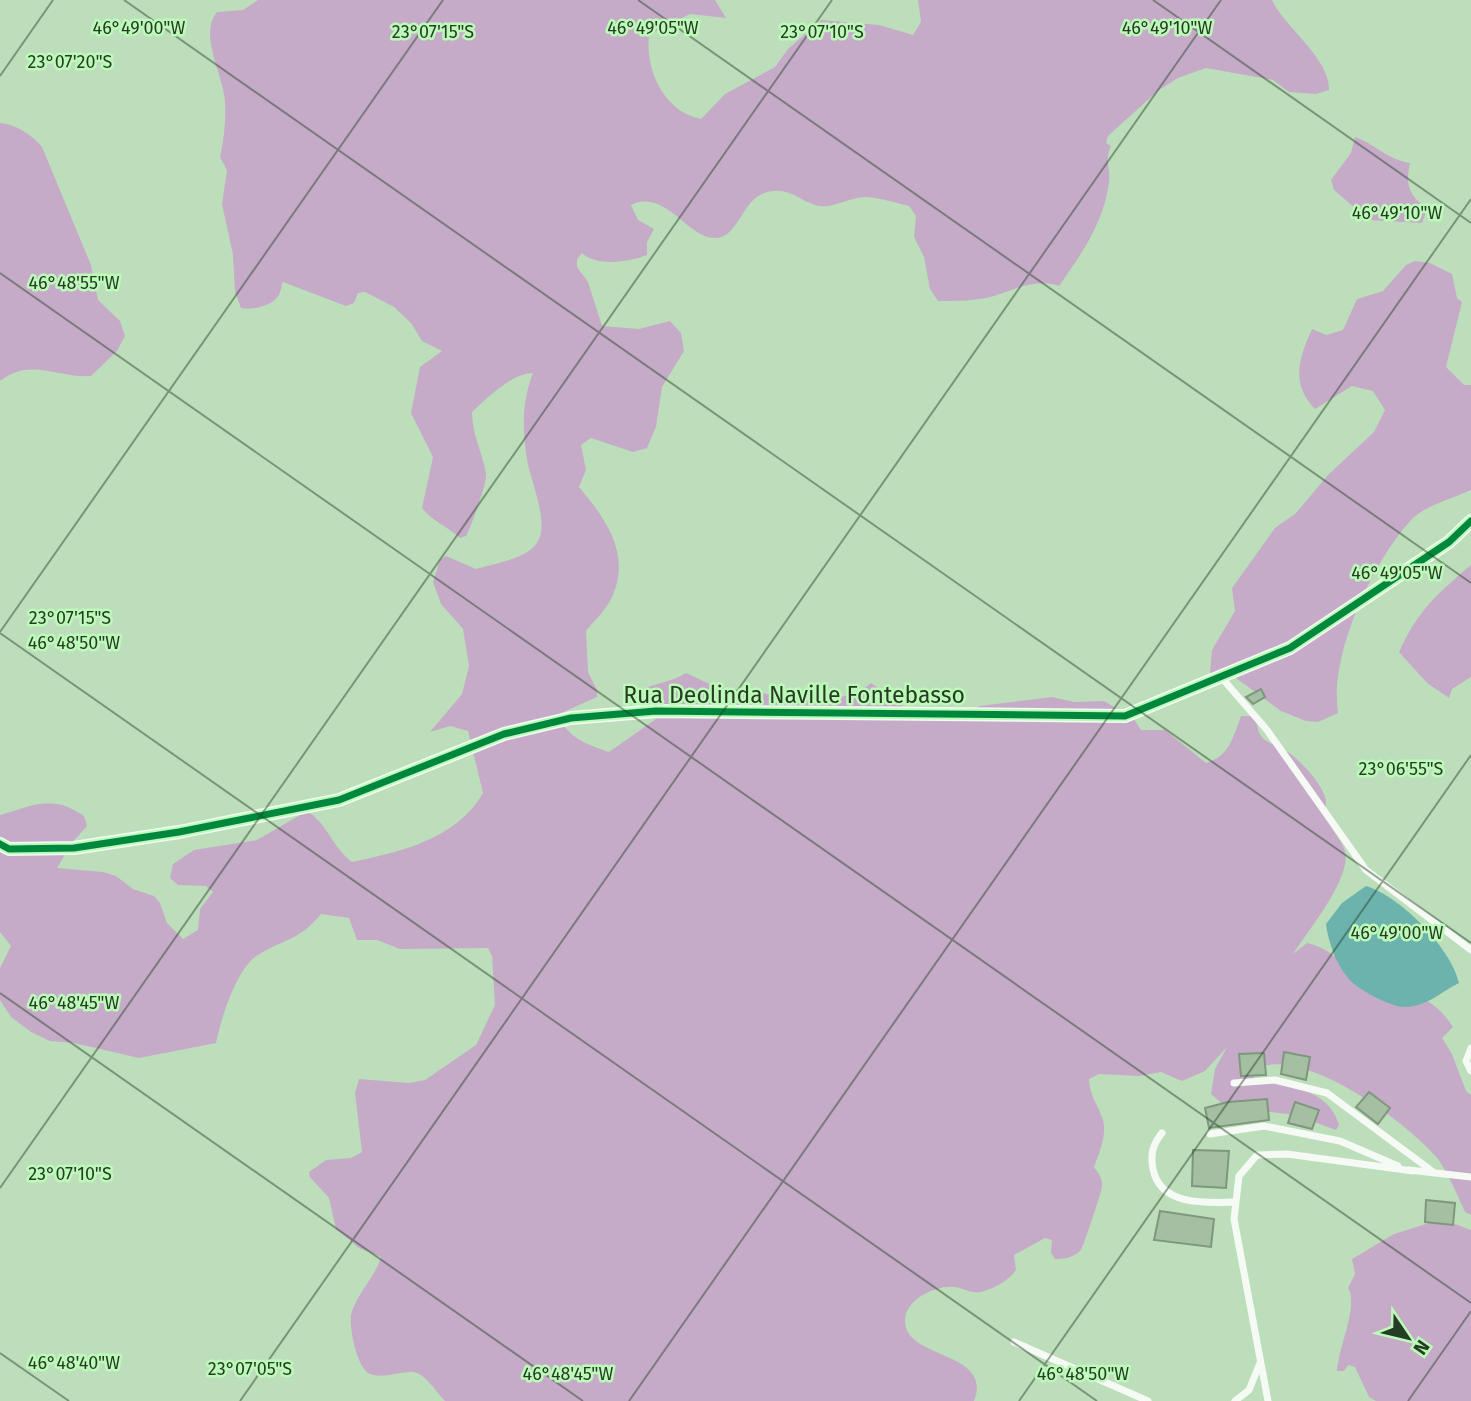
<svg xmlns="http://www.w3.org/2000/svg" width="1471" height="1401" viewBox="0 0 1471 1401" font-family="'Fira Sans',sans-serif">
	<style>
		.forest { fill: #c6abc9 }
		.water { fill: #6cb3ae }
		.building { fill: #a5bfa3; stroke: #7e977d; stroke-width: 2 }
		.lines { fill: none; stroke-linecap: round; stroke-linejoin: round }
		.lane { stroke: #f5faf5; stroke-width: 7 }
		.street { stroke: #f5faf5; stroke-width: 14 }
		.cycleway-casing { stroke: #bdfaba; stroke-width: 11 }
		.cycleway { stroke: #00873e; stroke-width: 7 }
		.ticks { fill: none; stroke: #243d23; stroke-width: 2; stroke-opacity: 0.45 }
		.labels { text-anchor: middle; stroke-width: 5; stroke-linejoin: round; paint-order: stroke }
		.street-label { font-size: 23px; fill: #243d23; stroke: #bdfaba }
		.ticks-label { font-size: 18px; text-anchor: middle; fill: #243d23; stroke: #bdfaba; stroke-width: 5; stroke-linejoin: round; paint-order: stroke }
	</style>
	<rect width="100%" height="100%" fill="#bddebb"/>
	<path class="forest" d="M258,0H715L726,18L690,14L649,35C645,70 664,112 701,119L725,94L775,67L788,49L821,20L879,25L913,35L921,22L918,0H1272C1285,28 1330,58 1329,90L1316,94L1289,92L1273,80L1206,68L1178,78L1159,90L1108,136L1106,143L1111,146C1104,161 1111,169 1109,183C1103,224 1082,253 1059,286C1037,278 1015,289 994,296C976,301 956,301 938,301L930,289L924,257L914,237L916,216L909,206C896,203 881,198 867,197C852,196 835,208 820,206C800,203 787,182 760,195C742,204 737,237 716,238C688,240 666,188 631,205L638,220L654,229L647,242V255C630,262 596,267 582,253L577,259V267L588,282L602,326L639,329L670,321L681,333L684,351L662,387L656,427L647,448L633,452L591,438L581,445L586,470L579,487C607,520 633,557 610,601C604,612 593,622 586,631L588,672L597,690V697L559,714C565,737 588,745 609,752L656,719L654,706L636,698V692C653,683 670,683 686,673L714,686L821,702L860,692L871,683L913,714L958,715L980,706L1052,697L1074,702L1104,701L1134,719L1141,730H1165L1206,763C1230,756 1233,737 1241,716H1256C1258,748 1272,739 1292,755C1303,764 1321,783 1325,797C1327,802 1325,808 1326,813C1328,827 1341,838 1345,851C1352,878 1307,932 1293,954L1307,943C1331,948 1343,966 1364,976C1400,994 1429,989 1453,1027L1442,1038L1452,1054L1466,1091L1471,1095V1215L1465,1212C1457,1195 1449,1174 1438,1159C1408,1123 1300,1042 1253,1070L1254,1077L1259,1081C1291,1087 1329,1089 1339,1125L1336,1130L1295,1115L1226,1107L1211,1094L1215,1069L1227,1047L1205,1071L1182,1081L1161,1072L1139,1076L1099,1074L1089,1079C1089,1093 1097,1104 1102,1117C1108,1133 1100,1151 1094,1167C1098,1173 1103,1178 1102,1187C1101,1194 1083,1247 1081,1250C1073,1258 1065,1259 1055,1259L1051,1253L1052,1240L1045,1238L1014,1255L1016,1270C1008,1281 995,1288 981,1292C972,1294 963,1288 955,1287C936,1285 906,1299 905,1320C904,1360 994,1350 974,1401H445C437,1393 425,1373 413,1372C400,1371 384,1379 370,1374C357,1369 349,1328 351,1315C356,1294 375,1278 381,1257L359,1248L336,1229L329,1198L310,1177L309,1172L326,1160L351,1158L362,1152L355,1093L359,1079L409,1083L425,1080L476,1045L495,1005L492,956L488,948L400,949L377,940H357L349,918L321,914C299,941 285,938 258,955C237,967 221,1019 216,1043L139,1058L74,1043L50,1041L31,1032L11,1017L0,1000V968L11,946L0,932V815C35,805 52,794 84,816L87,826L72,843L57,868L103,872L116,876L133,889L154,896L160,903L167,923L183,939L198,930L200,909L213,892L206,886L178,885L170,878L173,864L194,850L257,840L307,811C327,823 333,848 352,862C400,852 457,839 483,793L468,731L450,726L430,732L462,694L469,666L463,629L441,604L433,582L440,560L446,556L476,569C494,563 531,559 539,539C548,519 530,479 527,459C522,429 522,401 533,373C512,373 487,398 472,412C472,434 482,452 486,473C488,481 471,527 466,536L460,538C448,527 432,521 422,508L433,457L411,413L420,367L442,351L422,341L411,323L394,307L365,292L358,293L354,303L346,306L283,282C281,285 282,289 280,292C277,305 252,311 241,308L235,292L233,255L222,204L227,170L220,157C224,139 226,121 225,102C224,76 198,35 217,12L243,10Z
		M0,123C17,125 31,134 42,147L91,265L98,300L120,321L125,336L117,351L91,376C56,378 31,357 0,381Z
		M1355,137C1375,144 1388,160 1410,163C1405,185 1409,195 1427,209L1422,223L1369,220L1334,190L1331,180L1351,153Z
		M1415,261L1430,263L1452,274L1457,298L1462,302L1446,367L1464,385H1471V490C1454,498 1427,505 1413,518C1373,560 1329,655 1338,713L1318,722L1306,721L1281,711L1232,675L1210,674L1212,650L1235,611L1232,588L1275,528L1296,513L1328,475L1374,432L1385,410L1373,391L1352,386L1315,409C1291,384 1298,360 1312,329L1326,335L1343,330L1357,299L1383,291L1406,265Z
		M1471,565V677L1452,689L1449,698L1427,683L1399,652C1418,610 1437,594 1471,565Z
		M1442,1219L1471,1230V1401H1376L1369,1397L1355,1367L1348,1365L1344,1371H1337C1338,1348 1359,1305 1348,1288L1355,1274L1352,1259L1394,1234Z"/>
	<path class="water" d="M1366,886C1400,896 1452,949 1459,983C1441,992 1426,1007 1405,1007C1392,1008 1355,988 1348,978C1336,964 1328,941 1326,924L1342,903Z"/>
	<path class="building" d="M1261,689L1265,697L1253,704L1246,697Z
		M1284,1052L1310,1057L1306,1080L1281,1074Z
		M1264,1053L1266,1075L1241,1076L1239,1054Z
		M1369,1092L1390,1108L1378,1124L1356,1107Z
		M1267,1099L1269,1120L1209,1128L1205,1108L1228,1102Z
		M1295,1102L1319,1110L1312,1129L1288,1123Z
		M1193,1150L1229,1151L1226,1188L1192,1186Z
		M1426,1200L1455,1203L1453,1225L1425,1222Z
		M1160,1211L1214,1219L1211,1247L1154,1240Z"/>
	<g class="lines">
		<path class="lane" d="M1221,677L1267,730L1366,870L1471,950
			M1471,1048L1466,1061L1471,1071
			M1234,1083L1275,1080L1327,1093L1432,1171
			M1162,1133C1153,1144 1150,1154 1153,1169C1160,1206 1206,1203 1236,1202
			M1210,1134L1264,1126L1340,1141L1398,1166
			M1409,1170L1471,1177
			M1014,1342L1148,1401
			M1235,1401L1249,1390L1260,1363
			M1268,1401L1234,1219L1239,1176L1257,1155L1287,1154L1413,1171"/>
		<path class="street" d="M0,844L9,849L74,848L179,832L339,800L504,734L571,718L656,711L1125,716L1290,648L1449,542L1471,521"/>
		<defs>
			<path id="cycleway" d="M0,844L9,849L74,848L179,832L339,800L504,734L571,718L656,711L1125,716L1290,648L1449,542L1471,521"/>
		</defs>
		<use href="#cycleway" class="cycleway-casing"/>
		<use href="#cycleway" class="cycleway"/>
	</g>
	<path class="ticks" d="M124,0L1471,943M638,0L1471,583M1153,0L1471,223M0,76L53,0M0,273L1471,1303M0,632L443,0M0,633L1097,1401M0,993L583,1401M0,1188L832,0M0,1353L69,1401M240,1401L1221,0M629,1401L1471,199M1019,1401L1471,755M1408,1401L1471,1311"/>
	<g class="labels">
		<g class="street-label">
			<text x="794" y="703">Rua Deolinda Naville Fontebasso</text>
		</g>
	</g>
	<g class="ticks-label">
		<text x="139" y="34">46°49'00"W</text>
		<text x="653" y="34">46°49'05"W</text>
		<text x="1167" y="34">46°49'10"W</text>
		<text x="433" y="38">23°07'15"S</text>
		<text x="822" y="38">23°07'10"S</text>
		<text x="70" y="68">23°07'20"S</text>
		<text x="1397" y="219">46°49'10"W</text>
		<text x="74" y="289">46°48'55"W</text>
		<text x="1397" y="579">46°49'05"W</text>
		<text x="70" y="624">23°07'15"S</text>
		<text x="74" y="649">46°48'50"W</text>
		<text x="1401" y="775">23°06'55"S</text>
		<text x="1397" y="939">46°49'00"W</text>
		<text x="74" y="1009">46°48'45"W</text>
		<text x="70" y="1180">23°07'10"S</text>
		<text x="74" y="1369">46°48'40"W</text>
		<text x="250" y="1375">23°07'05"S</text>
		<text x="568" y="1380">46°48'45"W</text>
		<text x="1083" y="1380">46°48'50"W</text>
	</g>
	<g transform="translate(1408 1338) rotate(125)" stroke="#bdfaba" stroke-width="5" paint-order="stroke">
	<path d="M0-5L12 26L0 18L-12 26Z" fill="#243d23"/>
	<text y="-10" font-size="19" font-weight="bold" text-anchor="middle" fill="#243d23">N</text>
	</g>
</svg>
